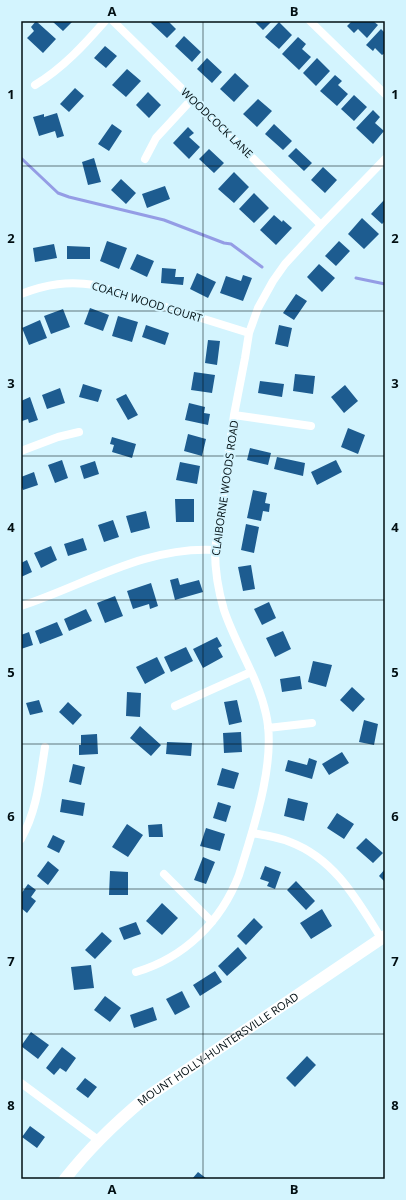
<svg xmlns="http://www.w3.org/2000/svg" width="406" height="1200" viewBox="0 0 406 1200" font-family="'Open Sans',sans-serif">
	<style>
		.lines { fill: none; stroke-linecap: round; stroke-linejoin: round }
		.stream { stroke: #949ce5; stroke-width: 3 }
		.building { fill: #1d5c90 }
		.minor { stroke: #fff; stroke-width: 8 }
		.secondary { stroke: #fff; stroke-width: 12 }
		.grid { fill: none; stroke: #020f13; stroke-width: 1; stroke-opacity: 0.55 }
		.labels { text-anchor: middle; stroke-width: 4; stroke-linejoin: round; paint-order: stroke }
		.street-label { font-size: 11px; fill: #020f13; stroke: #d3f4fe }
		.neatline { fill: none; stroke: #020f13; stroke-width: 1.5 }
		.grid-label { font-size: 13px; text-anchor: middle; font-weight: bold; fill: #020f13 }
	</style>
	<rect width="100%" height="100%" fill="#d3f4fe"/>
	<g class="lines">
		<path class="stream" d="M21,158L58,193L69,197L164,220L224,243L231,244L262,267
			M356,278L385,284"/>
	</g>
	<path class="building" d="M36,21L56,39L43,53L27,38L34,31L31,27Z
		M54,21H73L63,31L53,22Z
		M152,21H168L176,29L167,38L151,23Z
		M254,21H272L263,30Z
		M352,21H373L378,25L367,38L358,29L354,33L347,26Z
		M279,22L292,35L279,49L265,37Z
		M381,29L385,33V53L382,55L375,48L373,51L366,45Z
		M184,36L201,52L192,62L175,46Z
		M298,37L306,44L302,49L311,57L299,70L282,54Z
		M105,46L117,56L106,68L94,58Z
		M207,58L222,72L212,83L197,69Z
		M317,58L330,71L316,86L303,73Z
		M127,69L141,81L126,97L112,85Z
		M235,73L249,86L234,102L220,89Z
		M335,75L342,81L338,85L348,94L337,106L320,91Z
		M75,88L84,96L69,112L60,104Z
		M148,92L161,105L149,118L136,105Z
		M354,95L367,107L354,121L341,109Z
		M258,99L272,111L257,127L243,114Z
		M373,110L380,117L375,123L384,131L373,144L356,128Z
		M57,113L64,136L57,138L55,131L39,136L33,117L44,114V117Z
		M112,124L122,131L109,151L98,144Z
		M274,124L292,141L283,150L265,134Z
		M188,127L194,133L189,137L200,147L189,159L173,143Z
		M296,148L312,163L304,171L288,156Z
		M209,149L224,163L214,173L199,159Z
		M94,158L101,182L88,185L82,162Z
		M323,167L337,180L325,193L311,180Z
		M234,172L249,187L234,203L218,189Z
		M121,179L136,193L126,204L111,190Z
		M165,186L170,199L147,208L142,194Z
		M254,193L269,208L254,223L239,209Z
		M385,199V221L382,224L371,214Z
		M274,215L282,222L283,220L292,228L276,245L260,230Z
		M362,218L379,234L364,249L348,234Z
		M107,241L127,248L119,269L100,261Z
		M339,241L350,251L336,266L325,256Z
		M54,244L57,258L35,262L33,248Z
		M67,246L90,247V259H67Z
		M137,254L154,261L147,277L130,269Z
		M319,264L335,278L322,292L307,277Z
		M162,268L176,269L175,277H184L183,285L161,283Z
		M197,273L216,282L208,298L190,289Z
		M243,275L252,278L243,301L220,293L226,276L241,281Z
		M296,294L307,301L294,320L283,313Z
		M90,308L109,315L103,331L84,324Z
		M63,309L70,327L51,334L44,316Z
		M118,316L138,322L132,342L112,336Z
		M40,320L47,338L29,345L22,328Z
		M146,325L169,333L165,345L142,337Z
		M279,325L292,328L288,347L275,344Z
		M208,340L220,341L217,365L205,363Z
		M194,372L215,375L212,393L191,390Z
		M295,374L315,376L313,394L293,391Z
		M260,381L284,384L282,397L258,393Z
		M83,384L102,390L98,402L79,397Z
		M345,385L358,401L344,413L331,397Z
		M60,388L65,403L47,409L42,395Z
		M126,394L138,415L128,420L116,399Z
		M30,397L38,420L29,423L28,419L22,421L21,401Z
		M189,403L205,407L204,413L210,414L208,425L185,420Z
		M348,428L365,435L358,454L341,447Z
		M188,434L206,439L202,456L184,451Z
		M112,437L136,444L132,458L112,452L114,445L110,444Z
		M250,448L271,453L268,465L247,460Z
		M277,457L305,463L303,476L274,469Z
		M62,460L68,478L55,483L48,465Z
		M336,460L342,472L317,485L311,472Z
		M95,461L99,474L84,479L80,466Z
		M180,462L200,466L197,484L176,480Z
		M34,472L38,485L23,490L21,485V477Z
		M253,490L267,493L265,503L270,504L269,512L263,511L261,521L247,518Z
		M175,499H194V522H176Z
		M146,511L150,528L131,533L126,516Z
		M113,520L119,537L104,542L98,525Z
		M246,524L259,527L254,553L241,550Z
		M83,538L87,550L68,556L64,544Z
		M51,546L57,560L41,568L34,553Z
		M27,560L32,572L21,577V563Z
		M251,565L255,589L243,591L238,567Z
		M178,578L180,585L199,580L203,592L175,600L170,580Z
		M151,583L158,606L150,609L149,604L133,609L127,591Z
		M115,596L123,616L105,623L97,603Z
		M269,602L276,618L262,625L254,609Z
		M86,609L92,621L69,631L64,619Z
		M57,622L63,635L40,644L35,631Z
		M283,631L291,649L275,657L266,638Z
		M29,632L33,645L21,649V635Z
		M217,637L222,646L218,648L223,657L203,668L193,649Z
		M186,647L193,661L171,672L164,657Z
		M157,657L165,673L145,684L136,667Z
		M313,661L332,665L326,687L308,682Z
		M300,676L302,689L282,692L280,679Z
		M352,687L365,699L353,712L340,700Z
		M127,692L141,693L140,717L126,716Z
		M39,700L43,712L30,715L26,703Z
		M237,700L242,722L229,725L224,702Z
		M68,702L82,715L73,725L59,712Z
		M364,720L378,724L374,745L359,742Z
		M140,726L161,745L151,756L130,738Z
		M241,732L242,752L224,753L223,733Z
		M97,734L98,754L79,755V745H81V735Z
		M167,742L192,743L191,756L166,754Z
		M342,752L349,763L329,775L322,764Z
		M309,758L317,761L312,779L285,771L288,760L307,765Z
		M73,764L85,767L81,785L69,782Z
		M222,768L239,773L234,789L217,785Z
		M288,798L308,803L304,821L284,816Z
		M62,799L85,803L83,816L60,812Z
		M218,802L231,806L226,822L213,818Z
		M337,813L354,824L344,839L327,828Z
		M127,824L143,835L128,857L112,847Z
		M162,824L163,837H149L148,825Z
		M206,828L225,834L220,851L200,846Z
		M53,835L65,841L59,853L47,847Z
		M366,838L383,853L373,863L356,848Z
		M203,857L215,862L206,884L194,880Z
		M48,861L59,870L48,885L37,876Z
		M265,866L281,872L275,889L267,886L269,882L260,879Z
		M385,869V882L379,876Z
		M110,871L128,872V895H109Z
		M296,881L315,901L306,910L287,890Z
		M28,884L36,890L31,897L36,901L27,913L21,908V894Z
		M162,903L178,918L162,935L146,921Z
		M322,909L332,926L311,939L300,923Z
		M254,918L263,927L246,945L237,936Z
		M136,922L141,934L124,940L119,928Z
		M102,932L112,941L95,959L85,950Z
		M238,947L247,958L227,976L218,966Z
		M91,965L94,988L74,990L71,967Z
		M215,971L222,982L200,996L193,985Z
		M182,991L190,1007L175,1015L166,999Z
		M105,996L121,1008L110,1022L94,1010Z
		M153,1007L157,1020L134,1028L130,1015Z
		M31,1032L49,1045L38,1059L21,1046Z
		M62,1047L76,1058L66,1072L60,1068L54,1075L46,1068Z
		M307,1056L316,1065L295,1087L286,1078Z
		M85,1078L97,1087L88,1098L76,1089Z
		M30,1126L45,1137L37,1148L22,1137Z
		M198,1172L207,1179H192Z"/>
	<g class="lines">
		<path class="minor" d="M113,21L321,225
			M310,21L385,94
			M35,85C63,68 84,45 105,21
			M145,159L156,138L192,99
			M21,294C47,284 68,281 95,285L249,333
			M234,415L311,426
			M21,451L58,437L79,432
			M21,606C85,585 145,546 215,550
			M175,706L251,672
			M268,728L312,723
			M252,833C264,835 278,837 290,842C335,859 357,900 381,938
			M21,839C37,811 40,778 45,747
			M164,874L212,922
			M136,972C184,958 221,922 239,875C253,830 277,761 266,714C258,677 236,646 224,610C218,590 215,571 215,550L234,415L245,358L249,333L258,308L273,281L285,264L321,225L385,159
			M21,1083L98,1140"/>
		<path class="secondary" id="s1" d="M65,1179C90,1147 114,1124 144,1099L385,936"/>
	</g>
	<path class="grid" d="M203,21V1179M21,166H385M21,311H385M21,456H385M21,600H385M21,744H385M21,889H385M21,1034H385"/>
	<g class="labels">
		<g class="street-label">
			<text transform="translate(217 123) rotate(44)" y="4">WOODCOCK LANE</text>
			<text transform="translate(147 302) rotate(17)" y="4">COACH WOOD COURT</text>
			<text transform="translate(225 488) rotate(-82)" y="4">CLAIBORNE WOODS ROAD</text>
			<text dy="4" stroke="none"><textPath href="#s1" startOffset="202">MOUNT HOLLY-HUNTERSVILLE ROAD</textPath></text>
		</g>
	</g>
	<rect width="406" height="1200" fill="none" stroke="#d3f4fe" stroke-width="44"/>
	<rect x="22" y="22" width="362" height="1156" class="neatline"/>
	<g class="grid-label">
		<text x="112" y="16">A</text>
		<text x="294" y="16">B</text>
		<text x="11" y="99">1</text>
		<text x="395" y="99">1</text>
		<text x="11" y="243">2</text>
		<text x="395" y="243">2</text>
		<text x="11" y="388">3</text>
		<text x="395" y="388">3</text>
		<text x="11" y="532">4</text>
		<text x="395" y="532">4</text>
		<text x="11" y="677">5</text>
		<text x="395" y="677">5</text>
		<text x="11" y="821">6</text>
		<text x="395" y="821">6</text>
		<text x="11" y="966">7</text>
		<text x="395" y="966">7</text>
		<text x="11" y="1110">8</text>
		<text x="395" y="1110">8</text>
		<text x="112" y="1194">A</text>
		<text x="294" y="1194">B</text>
	</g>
</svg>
